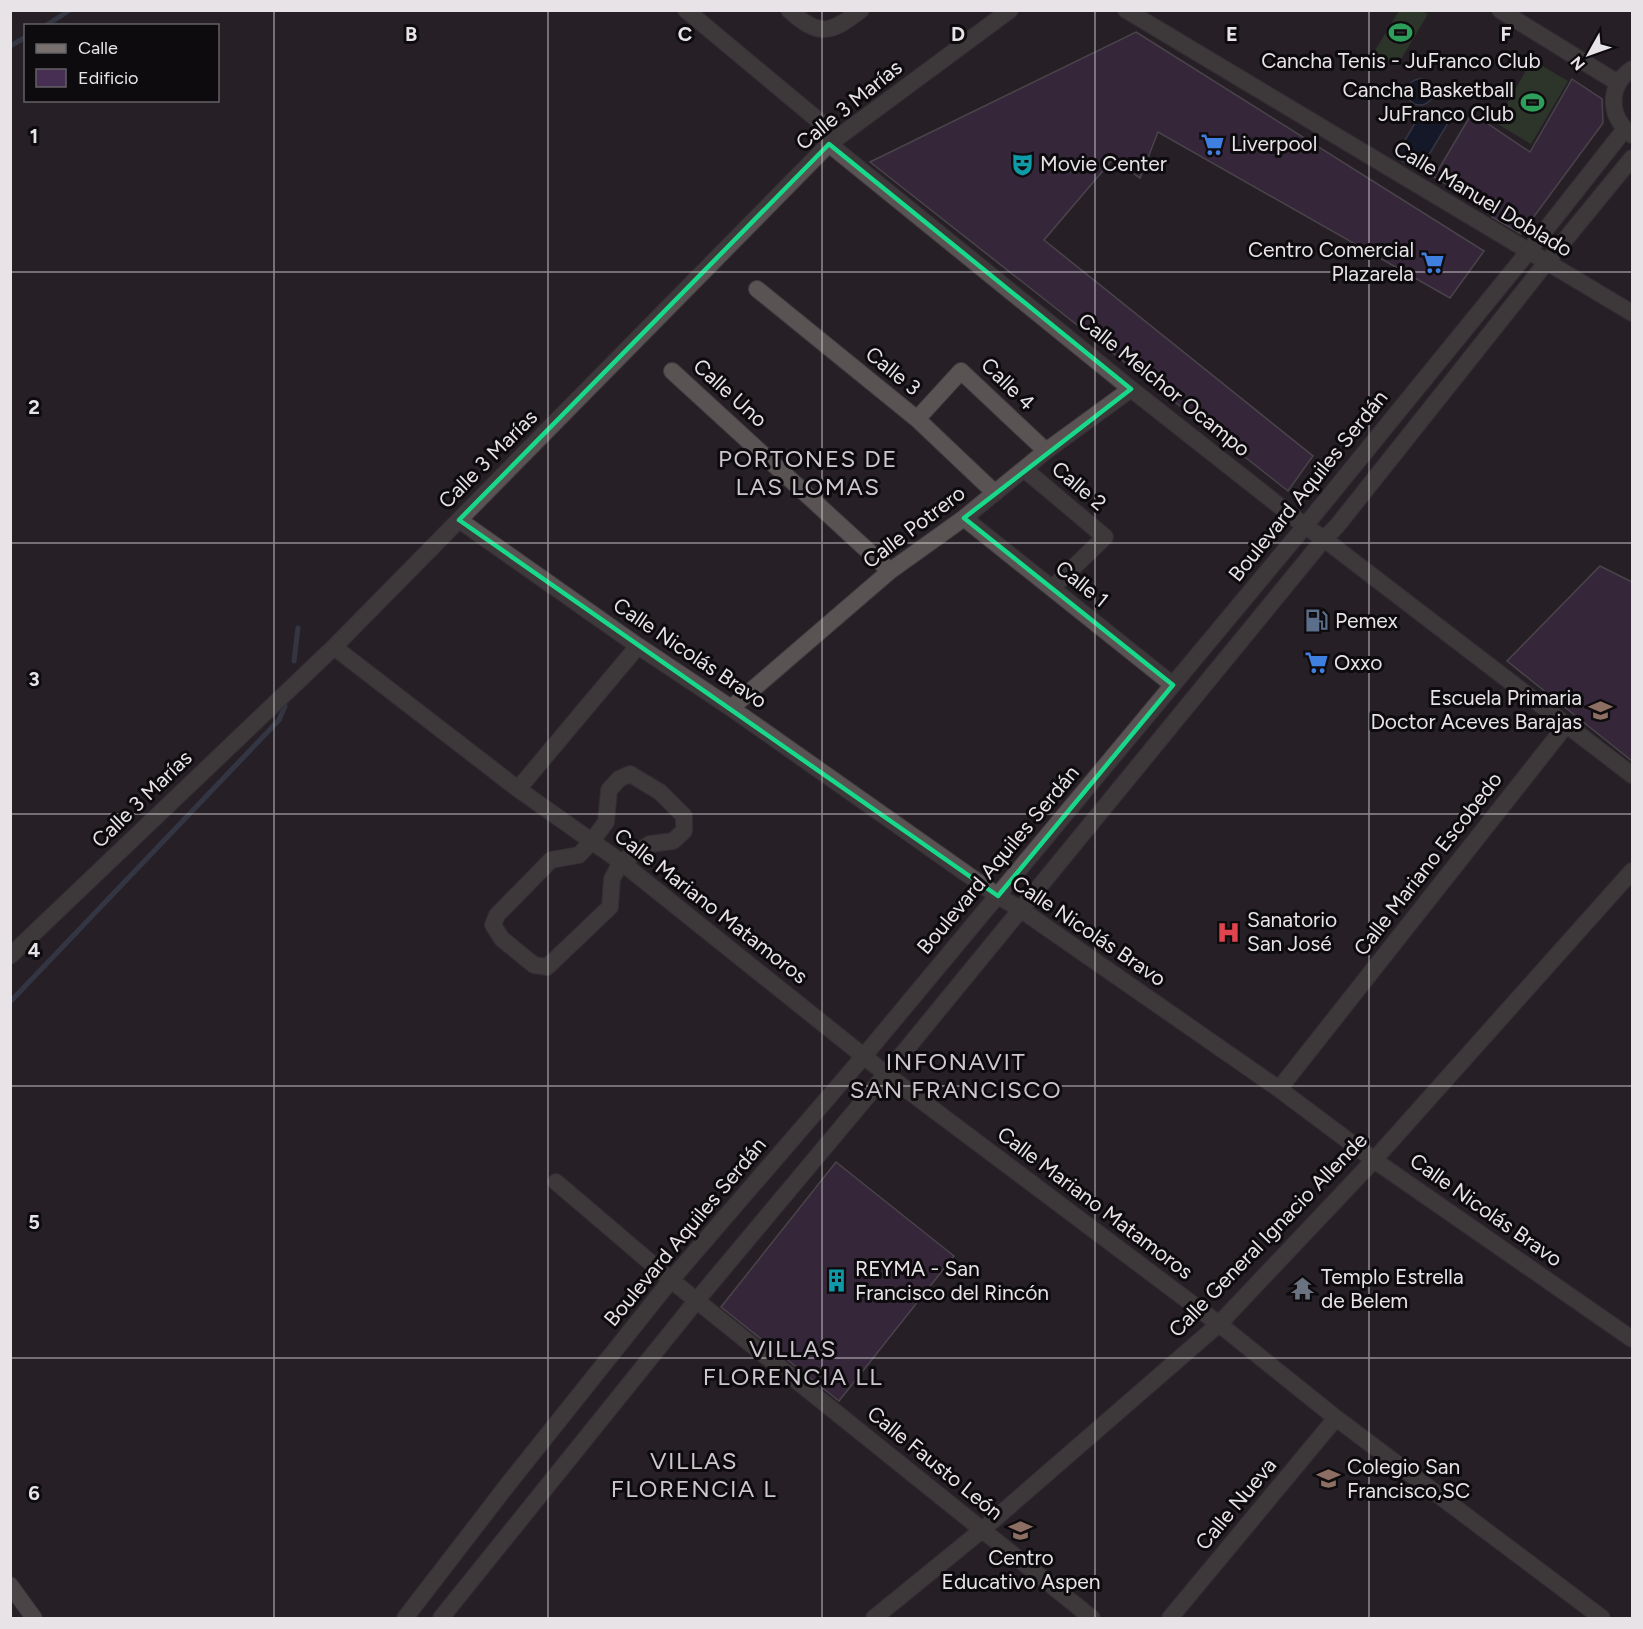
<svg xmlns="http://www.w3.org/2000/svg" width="1643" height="1629" viewBox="0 0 1643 1629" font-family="Figtree,sans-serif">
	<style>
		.green { fill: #354d30 }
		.water { fill: #000f2e; stroke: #454f66; stroke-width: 1.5 }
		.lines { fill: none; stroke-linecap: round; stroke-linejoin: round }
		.stream { stroke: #454f66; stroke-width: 5 }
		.building { fill: #472e53; stroke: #736e75; stroke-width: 1.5 }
		.minor-casing { stroke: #413b41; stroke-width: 18 }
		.tertiary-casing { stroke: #413b41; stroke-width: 18 }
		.secondary-casing { stroke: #413b41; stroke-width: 18 }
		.minor { stroke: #595453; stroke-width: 16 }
		.tertiary { stroke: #595453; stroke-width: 16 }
		.secondary { stroke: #77706f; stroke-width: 16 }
		.marked { fill: none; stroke: #18d989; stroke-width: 4.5; stroke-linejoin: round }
		.grid { fill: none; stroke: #e7e3e7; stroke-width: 1.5; stroke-opacity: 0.55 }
		.labels { text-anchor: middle; stroke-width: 6; stroke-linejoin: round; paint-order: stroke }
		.poi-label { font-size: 21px; fill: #e7e3e7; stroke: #0d0b0d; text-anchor: start }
		.street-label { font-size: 21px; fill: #e7e3e7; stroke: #0d0b0d }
		.quarter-label { font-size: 24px; letter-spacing: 1.5px; fill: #cec6ce; stroke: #0d0b0d }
		.grid-label { font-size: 20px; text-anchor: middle; font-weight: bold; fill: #e7e3e7; stroke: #0d0b0d; stroke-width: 6; stroke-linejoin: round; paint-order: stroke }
	</style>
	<rect width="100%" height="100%" fill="#262026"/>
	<path class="green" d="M1399,11H1422L1428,14L1397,66L1374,52Z
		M1532,60L1568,81L1531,144L1496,123Z"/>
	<path class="water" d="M1407 92a13 13 0 1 1 26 0a13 13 0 1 1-26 0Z
		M1424,108L1448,123L1419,171L1395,157Z"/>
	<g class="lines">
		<path class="stream" d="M45,26L70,10
			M10,46L26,37
			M294,661L298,628
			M10,1002L279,720L285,706"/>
	</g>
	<path class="building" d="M1136,32L1484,251L1450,298L1158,132L1140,178L1113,159L1044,240L1313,456L1288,491L870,162Z
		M1572,79L1602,99L1603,123L1521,234L1492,217L1501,200L1458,191L1434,177L1472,113L1530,152Z
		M1600,566L1632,582V761L1507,661Z
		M836,1162L954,1256L839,1401L721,1307Z"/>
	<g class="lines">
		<defs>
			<path id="minor" d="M686,10L819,121L829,144L1131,389L1305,526L1324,539L1632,775
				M789,10C819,37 830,34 861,10
				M1126,10L1632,313
				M757,289L917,419L995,493
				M672,371L890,571
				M917,419L961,371L1046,451
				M1024,469L1105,537L1052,588
				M964,518L1173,685
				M459,520L638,646L731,708L998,896L1020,909L1279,1089L1374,1160L1632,1339
				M334,647L518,789L621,862L886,1074L1219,1324L1336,1418L1602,1618
				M731,708L890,571L964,518L1046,451L1131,389
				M630,774L660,792L684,816V831L673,841L650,844L621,862L612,879L610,907L547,967L534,965L502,939L493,925L497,915L551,860L579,855L592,841L606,822L609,790L619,779Z
				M518,789L638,646
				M10,956L334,647L829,144L1010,10
				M1279,1089L1567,724
				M556,1182L671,1280L1092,1618
				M874,1618L982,1530L1219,1324L1374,1160L1632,871
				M1170,1618L1336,1418"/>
			<path id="tertiary" d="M1500,10L1618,83
				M1632,135C1608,117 1607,86 1632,69
				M405,1618L509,1483L671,1280L864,1056L1305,526L1528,252L1625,129
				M441,1618L697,1300L886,1074L1324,539L1337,526L1546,263L1632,158"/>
			<path id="secondary" d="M10,1585L34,1618"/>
		</defs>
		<use href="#minor" class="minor-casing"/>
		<use href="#tertiary" class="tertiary-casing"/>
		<use href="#secondary" class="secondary-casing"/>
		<use href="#minor" class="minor"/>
		<use href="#tertiary" class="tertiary"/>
		<use href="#secondary" class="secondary"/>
	</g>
	<path d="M0 0H1643V1629H0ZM829,144L1131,389L964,518L1173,685L998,896L459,520Z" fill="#262026" fill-opacity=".55" fill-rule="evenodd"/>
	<path class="marked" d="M829,144L1131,389L964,518L1173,685L998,896L459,520Z"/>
	<path class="grid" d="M274,10V1618M548,10V1618M822,10V1618M1095,10V1618M1369,10V1618M10,272H1632M10,543H1632M10,814H1632M10,1086H1632M10,1358H1632"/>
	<defs>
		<symbol id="stadium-bare" viewBox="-9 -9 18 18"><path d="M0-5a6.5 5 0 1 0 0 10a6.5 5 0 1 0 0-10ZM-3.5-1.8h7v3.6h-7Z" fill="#2e9e5b" stroke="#0d0b0d" stroke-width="2.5" paint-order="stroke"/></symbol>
		<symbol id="supermarket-bare" viewBox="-9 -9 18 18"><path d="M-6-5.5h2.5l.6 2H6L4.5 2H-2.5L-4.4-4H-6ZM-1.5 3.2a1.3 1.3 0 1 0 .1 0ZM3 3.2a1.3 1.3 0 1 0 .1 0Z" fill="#3f7fe0" stroke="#0d0b0d" stroke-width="2.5" paint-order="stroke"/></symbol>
		<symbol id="theatre-bare" viewBox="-9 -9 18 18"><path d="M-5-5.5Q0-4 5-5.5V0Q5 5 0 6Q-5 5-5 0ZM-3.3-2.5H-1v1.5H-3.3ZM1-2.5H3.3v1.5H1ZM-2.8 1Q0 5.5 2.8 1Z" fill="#0f9aa8" stroke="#0d0b0d" stroke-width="2.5" paint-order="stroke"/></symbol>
		<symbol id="fuel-bare" viewBox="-9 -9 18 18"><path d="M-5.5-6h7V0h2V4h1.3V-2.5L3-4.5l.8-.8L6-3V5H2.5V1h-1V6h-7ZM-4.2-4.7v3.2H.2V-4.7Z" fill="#5c6f8a" stroke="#0d0b0d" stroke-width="2.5" paint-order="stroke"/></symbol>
		<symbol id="school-bare" viewBox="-9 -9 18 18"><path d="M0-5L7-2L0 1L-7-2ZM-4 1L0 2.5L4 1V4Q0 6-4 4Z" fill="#8d6e63" stroke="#0d0b0d" stroke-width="2.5" paint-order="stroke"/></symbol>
		<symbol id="hospital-bare" viewBox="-9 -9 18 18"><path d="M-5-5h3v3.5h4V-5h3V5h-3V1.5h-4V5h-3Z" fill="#e0444e" stroke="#0d0b0d" stroke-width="2.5" paint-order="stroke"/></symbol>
		<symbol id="building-bare" viewBox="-9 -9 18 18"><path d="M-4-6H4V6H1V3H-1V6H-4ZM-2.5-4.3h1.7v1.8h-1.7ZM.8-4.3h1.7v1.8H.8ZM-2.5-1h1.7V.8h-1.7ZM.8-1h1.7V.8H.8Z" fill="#0f9aa8" stroke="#0d0b0d" stroke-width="2.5" paint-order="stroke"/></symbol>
		<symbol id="temple-bare" viewBox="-9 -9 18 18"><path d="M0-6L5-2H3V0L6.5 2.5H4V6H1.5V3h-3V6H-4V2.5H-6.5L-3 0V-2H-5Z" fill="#6b7280" stroke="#0d0b0d" stroke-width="2.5" paint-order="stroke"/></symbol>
	</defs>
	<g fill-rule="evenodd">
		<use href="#stadium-bare" x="1384" y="16" width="33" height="33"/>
		<use href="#stadium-bare" x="1516" y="86" width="33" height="33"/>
		<use href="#supermarket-bare" x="1196" y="128" width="33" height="33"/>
		<use href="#theatre-bare" x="1006" y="148" width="33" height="33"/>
		<use href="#supermarket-bare" x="1416" y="246" width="33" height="33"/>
		<use href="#fuel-bare" x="1300" y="604" width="33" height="33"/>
		<use href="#supermarket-bare" x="1300" y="646" width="33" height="33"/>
		<use href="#school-bare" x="1584" y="694" width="33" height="33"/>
		<use href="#hospital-bare" x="1212" y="916" width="33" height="33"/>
		<use href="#building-bare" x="820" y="1264" width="33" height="33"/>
		<use href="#temple-bare" x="1286" y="1272" width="33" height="33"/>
		<use href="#school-bare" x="1312" y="1462" width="33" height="33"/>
		<use href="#school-bare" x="1004" y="1514" width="33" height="33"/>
	</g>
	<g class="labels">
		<g class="poi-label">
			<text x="1401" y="68" text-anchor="middle">Cancha Tenis - JuFranco Club</text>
			<text x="1514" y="97" text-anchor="end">Cancha Basketball<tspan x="1514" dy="24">JuFranco Club</tspan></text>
			<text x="1231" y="151">Liverpool</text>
			<text x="1040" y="171">Movie Center</text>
			<text x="1414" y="257" text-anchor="end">Centro Comercial<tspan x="1414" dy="24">Plazarela</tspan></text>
			<text x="1335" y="628">Pemex</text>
			<text x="1334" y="670">Oxxo</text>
			<text x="1582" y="705" text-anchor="end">Escuela Primaria<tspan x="1582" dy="24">Doctor Aceves Barajas</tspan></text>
			<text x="1247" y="927">Sanatorio<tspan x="1247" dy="24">San José</tspan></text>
			<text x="855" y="1276">REYMA - San<tspan x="855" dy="24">Francisco del Rincón</tspan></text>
			<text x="1321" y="1284">Templo Estrella<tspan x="1321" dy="24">de Belem</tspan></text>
			<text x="1347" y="1474">Colegio San<tspan x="1347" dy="24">Francisco,SC</tspan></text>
			<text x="1021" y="1565" text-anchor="middle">Centro<tspan x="1021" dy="24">Educativo Aspen</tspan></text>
		</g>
		<g class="street-label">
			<text transform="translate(849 105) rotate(-39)" y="7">Calle 3 Marías</text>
			<text transform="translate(1483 199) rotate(31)" y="7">Calle Manuel Doblado</text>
			<text transform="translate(893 371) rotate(39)" y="7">Calle 3</text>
			<text transform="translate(1008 384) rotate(44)" y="7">Calle 4</text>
			<text transform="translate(1164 385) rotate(39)" y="7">Calle Melchor Ocampo</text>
			<text transform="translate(730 393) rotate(42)" y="7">Calle Uno</text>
			<text transform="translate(488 459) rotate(-45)" y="7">Calle 3 Marías</text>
			<text transform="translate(1079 486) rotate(40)" y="7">Calle 2</text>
			<text transform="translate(1308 486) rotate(-51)" y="7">Boulevard Aquiles Serdán</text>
			<text transform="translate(914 527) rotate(-37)" y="7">Calle Potrero</text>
			<text transform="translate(1082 584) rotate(39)" y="7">Calle 1</text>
			<text transform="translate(690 653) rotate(34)" y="7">Calle Nicolás Bravo</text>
			<text transform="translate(142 799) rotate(-44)" y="7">Calle 3 Marías</text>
			<text transform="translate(998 860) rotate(-50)" y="7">Boulevard Aquiles Serdán</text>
			<text transform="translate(1428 864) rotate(-52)" y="7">Calle Mariano Escobedo</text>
			<text transform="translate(711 906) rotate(38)" y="7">Calle Mariano Matamoros</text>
			<text transform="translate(1089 931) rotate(34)" y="7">Calle Nicolás Bravo</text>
			<text transform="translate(1095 1203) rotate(37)" y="7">Calle Mariano Matamoros</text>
			<text transform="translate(1486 1210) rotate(35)" y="7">Calle Nicolás Bravo</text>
			<text transform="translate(685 1232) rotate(-50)" y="7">Boulevard Aquiles Serdán</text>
			<text transform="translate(1268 1235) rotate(-46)" y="7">Calle General Ignacio Allende</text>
			<text transform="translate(935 1463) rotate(39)" y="7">Calle Fausto León</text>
			<text transform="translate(1236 1504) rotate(-50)" y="7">Calle Nueva</text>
		</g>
		<g class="quarter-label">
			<text x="808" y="467">PORTONES DE<tspan x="808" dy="28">LAS LOMAS</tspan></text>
			<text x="956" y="1070">INFONAVIT<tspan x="956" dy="28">SAN FRANCISCO</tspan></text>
			<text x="793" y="1357">VILLAS<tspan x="793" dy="28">FLORENCIA LL</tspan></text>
			<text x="694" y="1469">VILLAS<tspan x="694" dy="28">FLORENCIA L</tspan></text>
		</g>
	</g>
	<g class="grid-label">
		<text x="411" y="41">B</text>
		<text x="685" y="41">C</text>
		<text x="958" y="41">D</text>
		<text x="1232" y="41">E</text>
		<text x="1506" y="41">F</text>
		<text x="34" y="143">1</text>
		<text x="34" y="414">2</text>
		<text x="34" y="686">3</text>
		<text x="34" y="957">4</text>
		<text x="34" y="1229">5</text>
		<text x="34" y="1500">6</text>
	</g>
	<rect width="1643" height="1629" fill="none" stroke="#e7e3e7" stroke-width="24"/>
	<rect x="24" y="24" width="195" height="78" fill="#0d0b0d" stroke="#646164" stroke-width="1.5"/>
	<rect x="36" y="44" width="30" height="9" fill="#77706f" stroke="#646164" stroke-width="1.5"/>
	<text x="78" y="54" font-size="18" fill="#e7e3e7">Calle</text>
	<rect x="36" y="69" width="30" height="18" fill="#472e53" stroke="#646164" stroke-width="1.5"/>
	<text x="78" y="84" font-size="18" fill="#e7e3e7">Edificio</text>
	<g transform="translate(1589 54) rotate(230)" stroke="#0d0b0d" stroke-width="4.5" paint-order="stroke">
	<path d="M0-4.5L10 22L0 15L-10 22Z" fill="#e7e3e7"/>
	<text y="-9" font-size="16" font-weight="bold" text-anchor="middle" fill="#e7e3e7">N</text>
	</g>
</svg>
